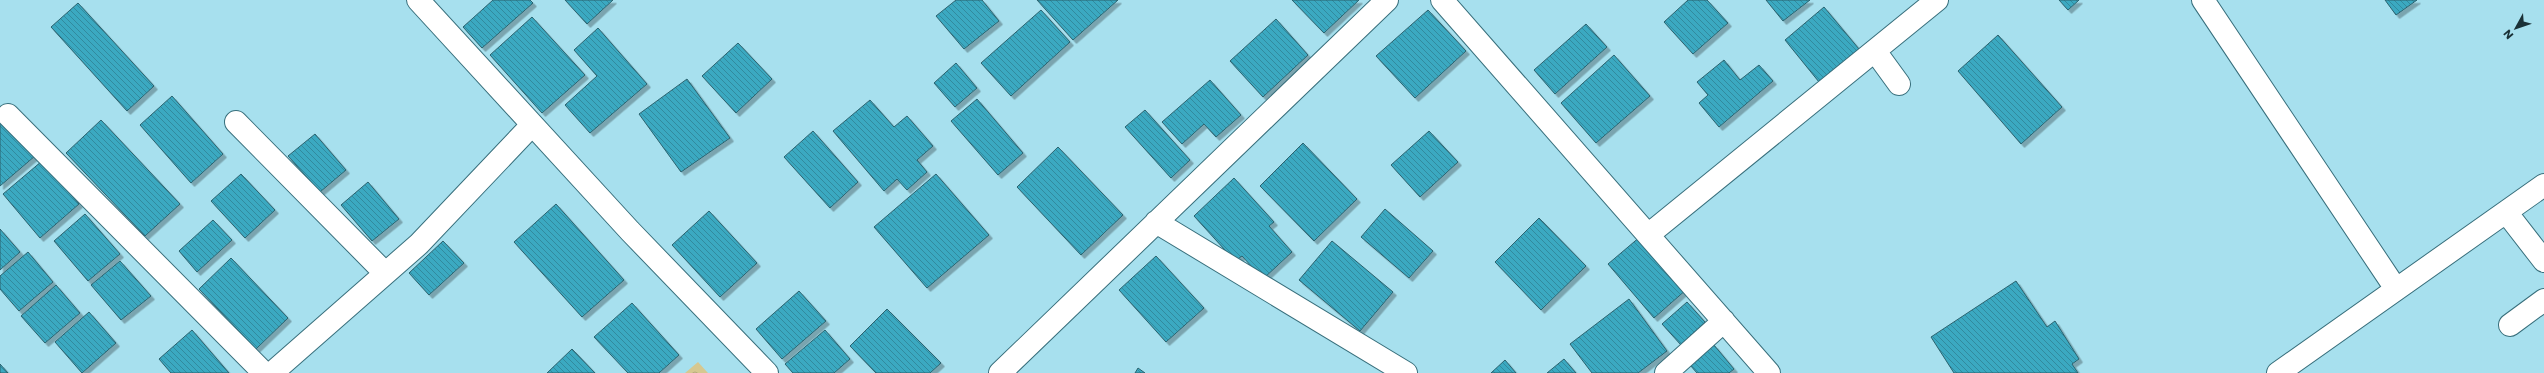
<svg xmlns="http://www.w3.org/2000/svg" width="2544" height="373" viewBox="0 0 2544 373" font-family="Poppins,sans-serif">
	<style>
		.forest { fill: url(#forest-crowns) }
		.building { fill: url(#building-back-hatch); stroke: #2c636f; filter: url(#shadow) }
		.lines { fill: none; stroke-linecap: round; stroke-linejoin: round }
		.minor-casing { stroke: #386f7c; stroke-width: 24 }
		.minor { stroke: #fff; stroke-width: 22 }
	</style>
	<defs>
		<pattern id="forest-crowns" width="20" height="18" patternUnits="userSpaceOnUse"><rect width="20" height="18" fill="#d6c890"/><path d="M2 6a3 3 0 1 1 6 0M12 15a3 3 0 1 1 6 0" fill="none" stroke="#b7ac7d"/></pattern>
		<pattern id="building-back-hatch" width="6" height="6" patternUnits="userSpaceOnUse"><rect width="6" height="6" fill="#3ba9c1"/><path d="M-1 5l2 2M0 0l6 6M5-1l2 2" fill="none" stroke="#318a9e"/></pattern>
		<filter id="shadow"><feDropShadow dx="3.5" dy="3.5" stdDeviation="0" flood-color="#0004"/></filter>
	</defs>
	<rect width="100%" height="100%" fill="#a7e0ee"/>
	<path class="forest" d="M698,362L708,373H685Z"/>
	<path class="building" d="M493,0H530L533,3L482,48L463,27Z
		M565,0H613L587,24Z
		M956,0H982L999,21L964,49L936,16Z
		M1037,0H1118L1073,40Z
		M1292,0H1359L1324,33Z
		M1688,0H1707L1728,23L1693,54L1664,22Z
		M1766,0H1810L1783,21Z
		M2059,0H2079L2068,10Z
		M2385,0H2417L2396,15Z
		M78,3L154,86L127,111L51,27Z
		M1824,7L1859,49L1819,82L1785,40Z
		M1041,10L1070,42L1011,96L981,63Z
		M1428,10L1466,51L1415,98L1376,56Z
		M532,17L585,75L542,113L490,55Z
		M1276,19L1308,55L1263,97L1230,61Z
		M1586,24L1607,47L1555,94L1534,70Z
		M598,28L647,84L590,133L565,105L597,76L574,50Z
		M1998,35L2062,107L2021,144L1958,71Z
		M738,43L772,79L736,113L702,76Z
		M1614,55L1650,96L1596,143L1561,103Z
		M1724,60L1740,80L1759,65L1773,81L1719,127L1699,103L1708,95L1697,82Z
		M956,63L977,88L955,107L934,83Z
		M687,79L730,138L681,172L639,114Z
		M1210,80L1241,115L1216,137L1204,124L1182,144L1162,122Z
		M172,96L223,154L191,183L140,125Z
		M977,99L1023,153L998,175L951,121Z
		M870,100L894,127L907,116L933,146L917,160L927,172L907,190L897,179L884,191L833,131Z
		M1145,110L1190,160L1171,178L1125,127Z
		M4,120L35,156L0,186V123Z
		M101,120L180,204L145,236L66,153Z
		M813,131L858,182L830,208L784,157Z
		M1429,131L1458,162L1420,197L1391,165Z
		M315,134L346,170L320,192L288,156Z
		M1303,143L1357,199L1314,241L1260,186Z
		M1058,147L1123,215L1081,255L1017,187Z
		M42,161L79,204L40,238L3,194Z
		M241,174L275,210L245,238L211,201Z
		M936,174L989,235L927,288L874,227Z
		M1234,178L1274,222L1269,226L1292,252L1263,279L1242,256L1235,261L1194,216Z
		M368,182L399,219L372,241L341,205Z
		M556,204L624,280L582,317L514,242Z
		M1385,209L1433,251L1409,278L1361,237Z
		M709,211L757,263L720,297L672,245Z
		M85,214L120,254L88,281L54,241Z
		M1539,218L1586,266L1541,310L1495,262Z
		M213,220L232,240L197,272L179,251Z
		M0,229L20,252L0,270Z
		M1641,236L1687,289L1654,318L1608,264Z
		M443,241L464,263L429,295L409,273Z
		M1332,241L1393,292L1360,331L1299,280Z
		M28,252L53,282L19,311L0,289V276Z
		M1156,256L1204,308L1166,342L1119,290Z
		M231,258L288,318L256,349L199,289Z
		M120,261L151,296L121,320L91,285Z
		M2016,281L2047,327L2055,321L2079,359L2072,364L2078,373H1954L1931,337Z
		M56,285L80,313L45,343L21,316Z
		M799,291L826,321L782,359L756,329Z
		M1629,299L1667,351L1638,373H1592L1570,344Z
		M1687,302L1705,322L1681,345L1662,324Z
		M632,303L679,355L659,373H628L594,337Z
		M887,309L941,363L930,373H876L850,346Z
		M89,312L116,343L82,373L55,342Z
		M192,330L229,373H171L159,359Z
		M825,330L850,359L834,373H793L785,364Z
		M1714,345L1734,369L1729,373H1697L1690,365Z
		M572,349L595,373H547Z
		M1564,359L1576,373H1547Z
		M1505,360L1516,373H1491Z
		M0,364L8,373H0Z
		M1138,368L1145,373H1135Z"/>
	<g class="lines">
		<defs>
			<path id="minor" d="M418,0L630,231L767,373
				M1442,0L1769,373
				M2203,0L2396,289
				M1875,51L1899,84
				M8,115L264,373
				M236,122L385,273
				M2506,212L2544,261
				M1156,222L1406,373
				M1648,235L1937,0
				M2510,325L2544,300
				M272,373L419,244L532,125
				M1000,373L1387,0
				M1666,373L1724,321
				M2278,373L2544,185"/>
		</defs>
		<use href="#minor" class="minor-casing"/>
		<use href="#minor" class="minor"/>
	</g>
	<g transform="translate(2516 28) rotate(230)" stroke="#a7e0ee" stroke-width="3" paint-order="stroke">
	<path d="M0-3L7 15L0 10L-7 15Z" fill="#1a3137"/>
	<text y="-6" font-size="11" font-weight="bold" text-anchor="middle" fill="#1a3137">N</text>
	</g>
</svg>
